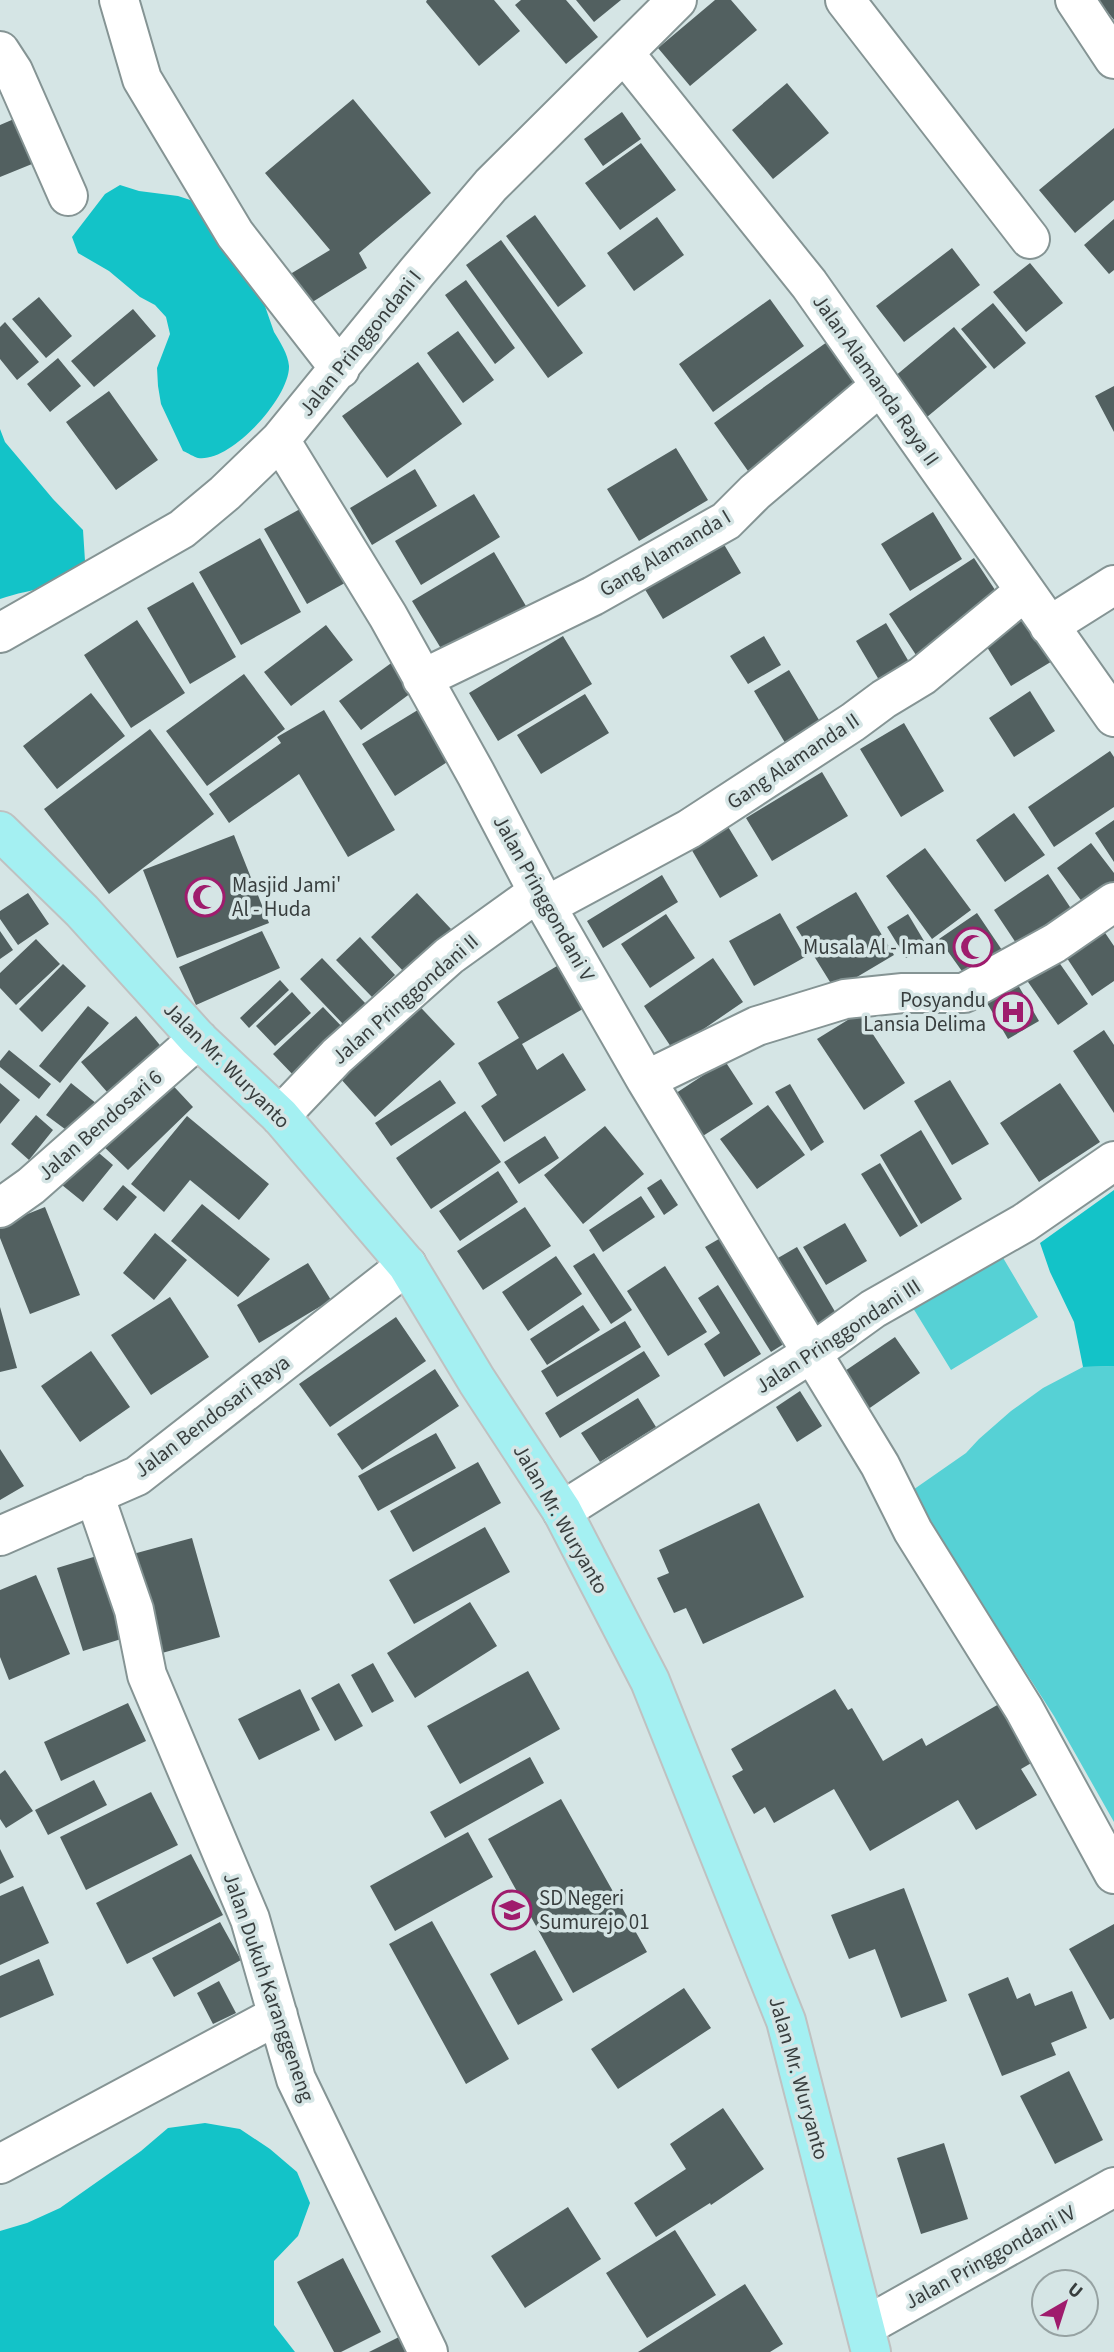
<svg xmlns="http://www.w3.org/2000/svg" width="1114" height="2352" viewBox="0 0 1114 2352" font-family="'Source Sans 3',sans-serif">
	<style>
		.green { fill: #56d1d5 }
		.forest { fill: #13c3c8 }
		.building { fill: #526060 }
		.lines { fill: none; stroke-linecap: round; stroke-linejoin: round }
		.minor-casing { stroke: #859494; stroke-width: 42 }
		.primary-casing { stroke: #bfc1c1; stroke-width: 42 }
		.minor { stroke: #fff; stroke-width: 38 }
		.primary { stroke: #a4f0f2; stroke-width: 38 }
		.labels { text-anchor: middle; stroke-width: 7; stroke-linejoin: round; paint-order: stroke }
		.street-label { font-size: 21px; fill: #383e3e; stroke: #d5e5e5 }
		.poi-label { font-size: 21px; fill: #383e3e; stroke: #d5e5e5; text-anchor: start }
	</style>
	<rect width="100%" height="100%" fill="#d5e5e5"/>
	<path class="green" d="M1002,1256L1038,1317L951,1370L913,1308Z
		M1114,1366V1822L1054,1716L910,1492L966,1453L979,1439L1011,1411L1043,1388L1083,1367Z"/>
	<path class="forest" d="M120,185L139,191L178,196L233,214L274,332C280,342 288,354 289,366C290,397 231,463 198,458C194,457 188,453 183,451L161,404L158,386L157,368L170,334L166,317L155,305L140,297L109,271L78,253L72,237L105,194Z
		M0,429L5,442L53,499L83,530L85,561C61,591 34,587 0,599Z
		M1114,1190V1366L1083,1367L1074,1322L1050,1272L1040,1243Z
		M205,2123L240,2129L270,2149L297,2172L310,2203L298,2236L274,2261V2325L295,2352H0V2231L27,2223L60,2208L141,2151L168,2128Z"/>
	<path class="building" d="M427,0H494L520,31L479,66L426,2Z
		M521,0H566L598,37L566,64L515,5Z
		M576,0H621L594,22Z
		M715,0H731L757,30L690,86L658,48Z
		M1098,0H1114V20Z
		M787,83L829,133L773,179L732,130Z
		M353,99L431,193L359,253L367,268L306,306L287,276L330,250L265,173Z
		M622,112L641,139L603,166L584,139Z
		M14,119L32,164L0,177V125Z
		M1114,128V200L1075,233L1039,190Z
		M641,143L676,190L620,230L585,183Z
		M535,215L586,286L558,307L506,236Z
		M657,217L684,255L634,291L607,253Z
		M1114,219V270L1109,274L1084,245Z
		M501,240L583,353L548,378L466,265Z
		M952,248L980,285L904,342L876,306Z
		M1030,263L1063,303L1026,332L993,292Z
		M466,280L515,348L495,364L445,295Z
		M39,297L72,336L46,358L12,319Z
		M770,299L804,346L713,412L679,364Z
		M993,303L1026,343L994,369L961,329Z
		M133,309L156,336L94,387L71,361Z
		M5,322L39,362L17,380L0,359V327Z
		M954,327L987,367L927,417L894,377Z
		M458,331L494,380L463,403L427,353Z
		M827,342L861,389L748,471L714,423Z
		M58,358L81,386L50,412L27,384Z
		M418,362L462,424L387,478L342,416Z
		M1114,386V432L1095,396Z
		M109,391L158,460L116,490L66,422Z
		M676,448L708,500L639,541L607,489Z
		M415,469L437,506L372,545L350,508Z
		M474,494L500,537L421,585L395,541Z
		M309,504L352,579L307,604L264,529Z
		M933,512L962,559L910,591L881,544Z
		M716,531L741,573L663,619L638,578Z
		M260,538L301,612L241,645L199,572Z
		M494,552L526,606L445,655L412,601Z
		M974,558L1001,599L916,655L889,614Z
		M193,582L236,657L190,684L147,608Z
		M1022,608L1054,660L1011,686L979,634Z
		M137,620L185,693L131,728L84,655Z
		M886,623L912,667L882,685L856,641Z
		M326,625L353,660L291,706L264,672Z
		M563,636L592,684L498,741L469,693Z
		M764,636L781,665L748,684L730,656Z
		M394,661L415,690L361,730L339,701Z
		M789,670L825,730L790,751L754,691Z
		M244,674L285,729L207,786L166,731Z
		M1030,691L1055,731L1014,757L989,718Z
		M91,693L125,736L57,789L23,746Z
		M585,694L609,733L541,774L517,735Z
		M426,705L458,755L395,796L362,744Z
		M324,710L395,830L348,857L299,774L229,823L209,794L281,743L277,737Z
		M904,723L944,791L901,817L860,749Z
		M150,729L214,814L109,894L44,809Z
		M1110,751L1114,757V807L1054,847L1028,807Z
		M822,772L848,816L772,861L746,818Z
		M1014,813L1045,855L1005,882L976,840Z
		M1114,820V862L1095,833Z
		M727,825L758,876L720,898L690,847Z
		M234,835L269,923L177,958L143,870Z
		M1091,843L1114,873V886L1086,907L1057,868Z
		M925,848L971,910L932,939L886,876Z
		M1048,874L1074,913L1020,949L994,910Z
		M662,875L678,902L603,948L587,921Z
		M856,892L894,955L835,990L796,927Z
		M28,893L49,924L18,945L0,919V911Z
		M417,893L451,929L404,972L371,937Z
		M780,913L805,957L754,986L729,941Z
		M977,913L1006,956L969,981L939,939Z
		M666,914L695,958L650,988L621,944Z
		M908,914L927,946L906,958L887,927Z
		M1097,921L1114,946V981L1092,996L1059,946Z
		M0,931L13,950L0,959Z
		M262,931L280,968L196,1005L179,967Z
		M360,937L395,975L372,997L336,960Z
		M36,939L60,964L16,1005L0,988V973Z
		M1049,948L1088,1004L1058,1025L1019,969Z
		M322,958L366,1004L343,1024L300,979Z
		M713,958L743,1002L673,1050L644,1006Z
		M562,963L588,1006L522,1044L537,1070L563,1053L586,1090L504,1142L481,1106L497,1095L478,1063L519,1038L497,1002Z
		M63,964L86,986L42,1032L19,1009Z
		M280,980L289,990L249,1028L240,1018Z
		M1018,985L1039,1021L1008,1039L987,1003Z
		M292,992L311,1013L275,1046L256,1026Z
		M410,996L455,1044L375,1117L331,1068Z
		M88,1006L109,1023L60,1083L39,1066Z
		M323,1007L347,1032L297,1079L273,1054Z
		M859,1013L905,1083L864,1110L817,1039Z
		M136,1016L168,1055L114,1100L81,1062Z
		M1104,1030L1114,1045V1113L1073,1051Z
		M9,1050L51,1084L39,1099L0,1067V1061Z
		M725,1061L753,1104L695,1141L667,1099Z
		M166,1078L193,1107L128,1170L99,1142Z
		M440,1080L456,1103L391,1146L375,1123Z
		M950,1080L989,1144L952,1165L914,1101Z
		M0,1083L20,1100L0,1124Z
		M71,1083L97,1104L73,1135L46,1115Z
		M1060,1083L1100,1142L1039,1182L1000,1123Z
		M790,1084L824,1142L811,1151L775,1092Z
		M768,1105L805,1155L757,1189L720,1139Z
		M465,1111L501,1162L431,1209L396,1158Z
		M36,1115L53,1130L29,1160L11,1144Z
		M187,1116L269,1184L239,1220L190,1180L164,1212L131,1184Z
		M605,1126L644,1174L583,1224L544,1175Z
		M921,1130L962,1199L921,1224L880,1155Z
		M545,1136L559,1158L519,1184L504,1162Z
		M93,1148L113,1165L83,1202L62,1185Z
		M880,1163L918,1226L900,1237L861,1174Z
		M498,1171L518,1202L460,1241L439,1211Z
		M661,1179L678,1205L664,1215L647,1188Z
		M123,1185L137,1197L117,1221L103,1209Z
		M641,1196L655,1217L603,1252L589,1230Z
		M202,1204L270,1259L238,1297L171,1241Z
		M45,1207L80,1295L30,1314L0,1238V1225Z
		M525,1207L551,1246L483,1290L457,1251Z
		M845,1223L867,1261L826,1285L803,1247Z
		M155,1233L187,1260L154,1300L123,1273Z
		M724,1236L790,1340L771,1352L705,1247Z
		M797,1247L837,1315L809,1330L771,1262Z
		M594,1253L632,1310L611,1324L573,1266Z
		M556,1256L582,1294L528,1331L502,1292Z
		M308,1263L331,1300L259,1343L237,1305Z
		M665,1266L707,1332L668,1356L627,1291Z
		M718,1285L761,1354L724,1377L704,1344L720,1333L698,1298Z
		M170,1297L209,1357L151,1395L111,1335Z
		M583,1305L600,1330L547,1365L530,1339Z
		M0,1307L17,1368L0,1372Z
		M396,1317L426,1361L330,1427L299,1384Z
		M625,1321L641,1347L557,1397L541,1371Z
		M895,1337L920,1373L864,1412L839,1375Z
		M91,1351L130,1407L80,1442L41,1386Z
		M644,1351L660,1376L560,1438L545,1413Z
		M435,1369L459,1406L362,1470L337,1434Z
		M800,1391L822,1426L797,1442L776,1407Z
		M638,1398L656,1427L600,1462L581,1433Z
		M436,1433L456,1468L378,1511L358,1476Z
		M0,1449L24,1486L0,1500Z
		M478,1462L501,1503L413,1552L390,1511Z
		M759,1503L804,1597L703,1644L686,1608L674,1613L657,1578L669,1573L659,1550Z
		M485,1527L510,1572L414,1624L389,1580Z
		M192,1538L220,1637L162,1653L133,1554Z
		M110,1552L137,1634L83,1651L57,1568Z
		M36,1575L70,1654L9,1680L0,1657V1590Z
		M470,1602L497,1646L415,1698L387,1653Z
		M373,1663L394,1701L372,1713L351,1675Z
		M528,1671L560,1729L460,1784L427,1726Z
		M339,1683L363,1726L335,1741L311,1698Z
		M300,1689L320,1730L259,1760L238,1719Z
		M835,1689L848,1710L852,1708L883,1761L922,1738L926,1746L999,1704L1033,1762L1021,1769L1037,1795L976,1830L958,1800L870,1851L834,1789L774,1823L765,1807L754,1814L732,1776L743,1770L731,1749Z
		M128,1703L146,1741L61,1781L44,1742Z
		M530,1757L544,1783L445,1838L430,1812Z
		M5,1770L33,1811L6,1828L0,1819V1774Z
		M94,1780L107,1805L48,1835L35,1810Z
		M151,1792L178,1845L86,1890L60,1837Z
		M561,1799L647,1952L573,1993L488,1839Z
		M468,1832L493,1877L395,1931L370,1886Z
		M0,1849L14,1877L0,1884Z
		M191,1854L223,1915L127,1964L96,1903Z
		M23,1886L49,1943L0,1965V1896Z
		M904,1888L947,2001L901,2018L875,1949L849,1959L831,1915Z
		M432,1921L509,2059L466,2084L389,1944Z
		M220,1922L241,1960L174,1997L152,1958Z
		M1114,1924V2018L1110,2020L1069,1949Z
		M535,1950L563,2000L518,2025L490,1974Z
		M39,1959L54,1995L0,2018V1976Z
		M1008,1977L1017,1999L1030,1993L1035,2006L1072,1991L1087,2028L1051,2043L1056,2055L1002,2076L968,1994Z
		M219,1981L236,2013L213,2024L197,1993Z
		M684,1988L711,2028L618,2089L591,2049Z
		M1069,2071L1103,2140L1055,2164L1020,2096Z
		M723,2108L764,2169L711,2205L710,2203L656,2237L634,2203L686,2169L670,2144Z
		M944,2143L968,2219L921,2234L897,2158Z
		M568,2207L601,2259L525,2308L491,2256Z
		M675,2230L716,2295L647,2338L606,2273Z
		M343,2258L381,2332L341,2352H334L297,2282Z
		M745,2284L783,2344L770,2352H638Z
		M405,2334L415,2352H369Z"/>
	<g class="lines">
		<defs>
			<path id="minor" d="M119,0L142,79L235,234L340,369
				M845,0L1030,239
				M1075,0L1114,59
				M0,51L13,71L68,196
				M624,53L809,284L1114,717
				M280,440L388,616L476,774L538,892L646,1080L880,1465L913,1531L1024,1709L1114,1874
				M1049,626L1114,585
				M0,633L182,529L225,493L280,440L417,272L491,185L677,0
				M422,679L593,596L726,521L755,492L880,386
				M546,906L689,829L853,722L884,699L922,676L1025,591
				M646,1080L757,1026L845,999L903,993H964L1055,943L1114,902
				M280,1116L337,1056L449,956L538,892
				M0,1208L31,1186L198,1039
				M94,1494L134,1610L147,1675L250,1919L296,2079L428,2352
				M562,1511L812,1353L873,1309L1024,1223L1114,1161
				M0,1536L137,1476L407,1265
				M0,2164L278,2015
				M866,2326L1114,2187"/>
			<path id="primary" d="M0,831L82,911L198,1039L280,1116L407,1265L477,1381L562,1511L650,1681L786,2021L871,2352"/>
		</defs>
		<use href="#minor" class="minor-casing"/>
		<use href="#primary" class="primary-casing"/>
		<use href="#minor" class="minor"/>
		<use href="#primary" class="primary"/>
	</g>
	<defs>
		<symbol id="mosque-ring" viewBox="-11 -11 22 22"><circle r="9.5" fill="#d5e5e5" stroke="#9f1c6d" stroke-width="1.5"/><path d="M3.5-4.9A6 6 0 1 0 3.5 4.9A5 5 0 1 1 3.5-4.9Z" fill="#9f1c6d"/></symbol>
		<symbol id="hospital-ring" viewBox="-11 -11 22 22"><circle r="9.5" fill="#d5e5e5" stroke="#9f1c6d" stroke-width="1.5"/><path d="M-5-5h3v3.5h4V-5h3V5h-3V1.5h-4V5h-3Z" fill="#9f1c6d"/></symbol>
		<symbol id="school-ring" viewBox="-11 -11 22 22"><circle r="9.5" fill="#d5e5e5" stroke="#9f1c6d" stroke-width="1.5"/><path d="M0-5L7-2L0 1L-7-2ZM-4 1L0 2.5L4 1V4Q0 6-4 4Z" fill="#9f1c6d"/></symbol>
	</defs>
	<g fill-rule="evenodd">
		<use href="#mosque-ring" x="183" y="875" width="44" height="44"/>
		<use href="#mosque-ring" x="951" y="925" width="44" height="44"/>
		<use href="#hospital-ring" x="991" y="990" width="44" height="44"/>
		<use href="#school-ring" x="490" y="1888" width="44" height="44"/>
	</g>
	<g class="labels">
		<g class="street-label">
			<text transform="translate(360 343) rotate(-51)" y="7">Jalan Pringgondani I</text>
			<text transform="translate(876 380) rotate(55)" y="7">Jalan Alamanda Raya II</text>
			<text transform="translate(665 553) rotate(-31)" y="7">Gang Alamanda I</text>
			<text transform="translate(793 761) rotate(-34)" y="7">Gang Alamanda II</text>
			<text transform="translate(544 898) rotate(61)" y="7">Jalan Pringgondani V</text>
			<text transform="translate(405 999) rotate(-41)" y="7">Jalan Pringgondani II</text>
			<text transform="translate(227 1065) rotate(45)" y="7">Jalan Mr. Wuryanto</text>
			<text transform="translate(100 1125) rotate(-41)" y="7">Jalan Bendosari 6</text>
			<text transform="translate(838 1336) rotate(-33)" y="7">Jalan Pringgondani III</text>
			<text transform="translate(212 1416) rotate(-37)" y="7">Jalan Bendosari Raya</text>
			<text transform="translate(561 1519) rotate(60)" y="7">Jalan Mr. Wuryanto</text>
			<text transform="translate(269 1987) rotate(71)" y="7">Jalan Dukuh Karanggeneng</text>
			<text transform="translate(799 2078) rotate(74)" y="7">Jalan Mr. Wuryanto</text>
			<text transform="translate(990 2257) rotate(-29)" y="7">Jalan Pringgondani IV</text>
		</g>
		<g class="poi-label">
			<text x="232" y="892">Masjid Jami'<tspan x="232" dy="24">Al - Huda</tspan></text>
			<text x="946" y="954" text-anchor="end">Musala Al - Iman</text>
			<text x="986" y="1007" text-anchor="end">Posyandu<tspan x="986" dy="24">Lansia Delima</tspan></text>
			<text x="539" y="1905">SD Negeri<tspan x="539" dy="24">Sumurejo 01</tspan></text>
		</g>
	</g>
	<g transform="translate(1065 2303) rotate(39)"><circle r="33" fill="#d5e5e5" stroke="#96a2a2" stroke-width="2"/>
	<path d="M0-5L12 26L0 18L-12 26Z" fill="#9f1c6d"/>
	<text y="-10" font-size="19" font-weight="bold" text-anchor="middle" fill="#383e3e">U</text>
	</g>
</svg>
